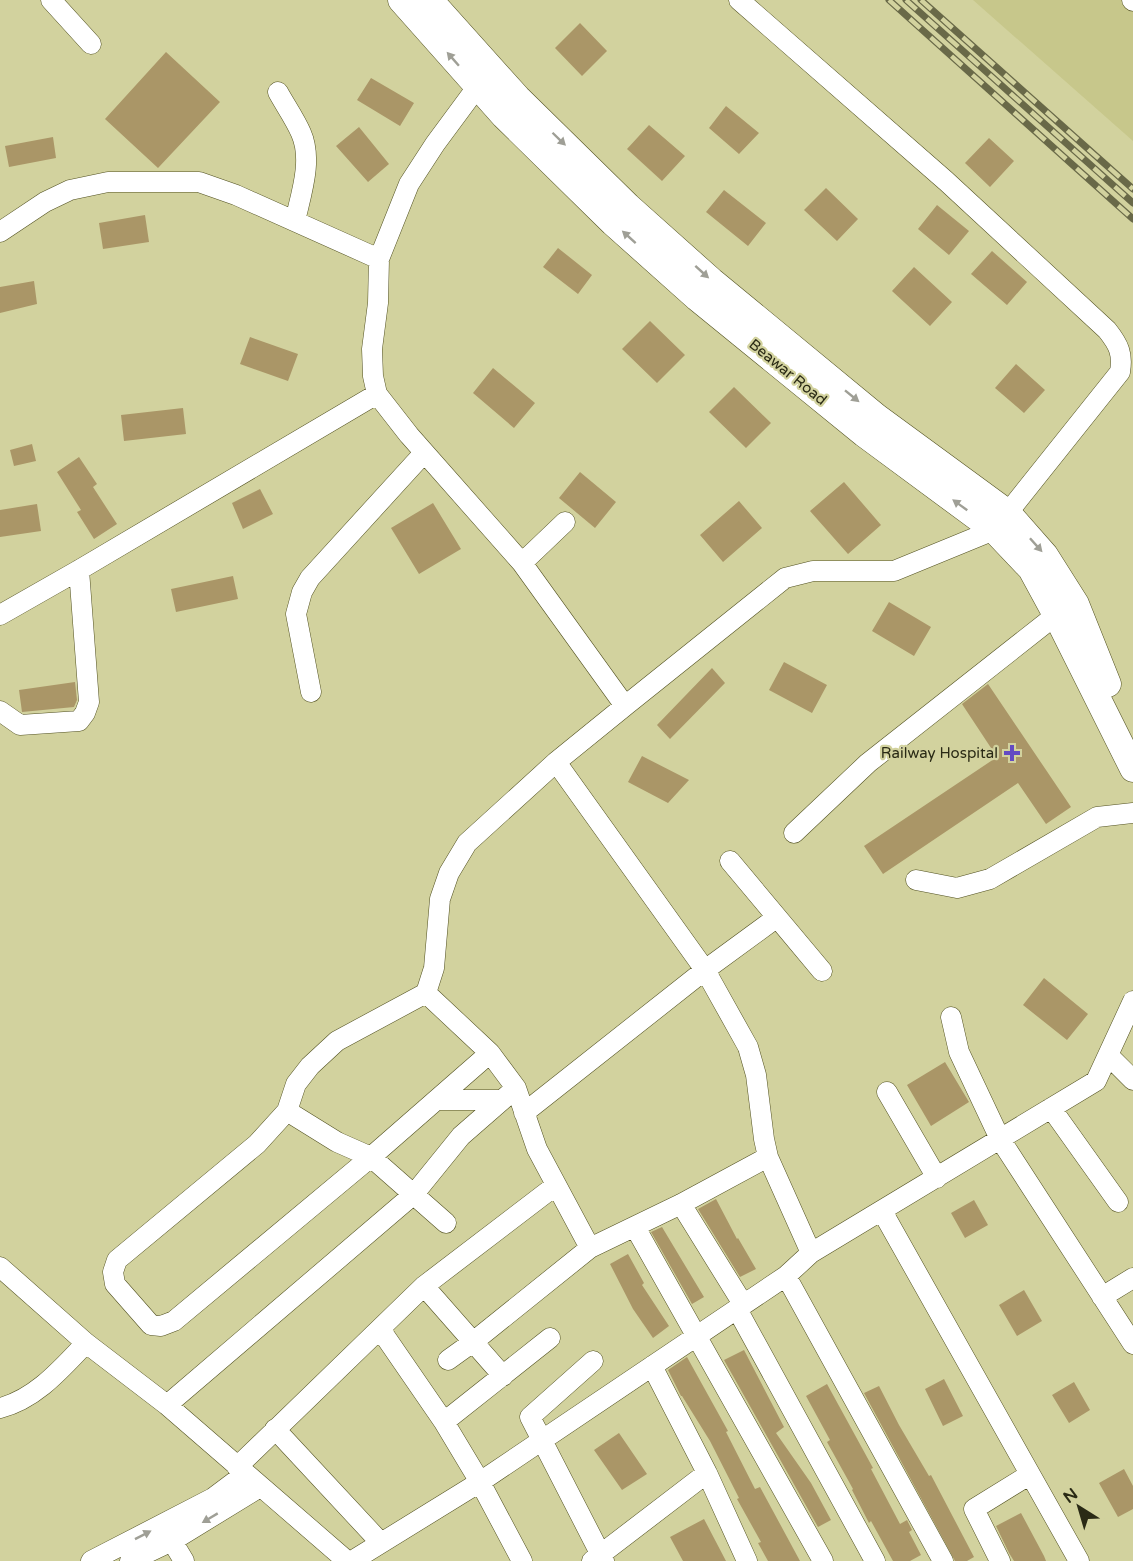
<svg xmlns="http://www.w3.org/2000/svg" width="1133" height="1561" viewBox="0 0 1133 1561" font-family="'Varela Round',sans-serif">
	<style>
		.built { fill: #c7c78b }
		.building { fill: #aa9667 }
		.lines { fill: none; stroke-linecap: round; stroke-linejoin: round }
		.minor-casing { stroke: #525121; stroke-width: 21 }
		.major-casing { stroke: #525121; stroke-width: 27 }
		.minor { stroke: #fff; stroke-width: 20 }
		.major { stroke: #fff; stroke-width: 26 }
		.rail-casing { stroke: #696948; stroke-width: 7 }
		.rail { stroke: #d2d29e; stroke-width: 4.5; stroke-dasharray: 14; stroke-linecap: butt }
		.oneway { fill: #9f9f96 }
		.poi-dot { fill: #634ac3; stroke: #d2d29e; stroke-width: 2 }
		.labels { text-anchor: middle; stroke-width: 4.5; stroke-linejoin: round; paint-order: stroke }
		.street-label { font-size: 15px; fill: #2a2a15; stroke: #d2d29e }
		.poi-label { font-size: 15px; fill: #2a2a15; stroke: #d2d29e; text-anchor: end }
	</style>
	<rect width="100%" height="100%" fill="#d2d29e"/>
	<path class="built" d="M973,0H1133V141L1082,96Z"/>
	<path class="building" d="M580,23L607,51L582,76L555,48Z
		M166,52L220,102L158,168L105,119Z
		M371,78L414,103L400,126L357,100Z
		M726,106L759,133L739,154L709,128Z
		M649,125L685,156L662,181L627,149Z
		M359,127L389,164L368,182L336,146Z
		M53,137L56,158L9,167L5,146Z
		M989,138L1014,161L990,187L965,163Z
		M826,188L858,219L837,241L804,210Z
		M724,190L766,223L748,246L706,212Z
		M937,205L969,231L949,255L918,229Z
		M145,215L149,242L103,249L99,223Z
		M558,248L592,275L578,294L543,267Z
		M992,251L1027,282L1007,305L971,274Z
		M914,267L952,302L930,326L892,291Z
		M34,281L37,304L0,313V287Z
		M650,321L685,355L657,383L622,349Z
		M250,337L298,354L288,381L240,364Z
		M1016,364L1045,390L1024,413L995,388Z
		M493,368L535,403L514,428L473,393Z
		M734,387L771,423L746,448L709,412Z
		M183,408L186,434L124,441L121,415Z
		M32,444L36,461L14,466L10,450Z
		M79,457L97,484L93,487L117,524L94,539L77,512L81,510L57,472Z
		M580,472L616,502L595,528L559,498Z
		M844,482L881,525L848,554L810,511Z
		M260,489L273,514L243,529L232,503Z
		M739,501L762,528L723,562L700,535Z
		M433,503L461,549L419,574L391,528Z
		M37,504L41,531L0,537V510Z
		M233,576L238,599L176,612L171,589Z
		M889,602L931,627L914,656L872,631Z
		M784,662L827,685L812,713L769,690Z
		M712,668L725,683L670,739L657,725Z
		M75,682L77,700L74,707L22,712L19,690Z
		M988,684L1071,807L1046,824L1018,783L883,874L864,846L997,757L962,704Z
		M642,756L689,780L668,803L628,782Z
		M1044,978L1088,1014L1067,1040L1023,1005Z
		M945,1062L969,1102L931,1126L907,1085Z
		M716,1199L737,1239L738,1238L756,1269L740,1277L698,1209Z
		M974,1200L988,1225L965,1238L951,1213Z
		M662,1227L704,1297L692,1304L651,1232Z
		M628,1254L644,1283L642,1285L669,1326L653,1338L633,1309L610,1264Z
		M1024,1290L1042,1321L1017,1336L999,1305Z
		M744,1350L784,1427L776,1433L811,1483L831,1520L818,1527L724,1360Z
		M687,1357L728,1431L726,1432L755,1489L760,1487L800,1561H768L758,1543L761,1542L737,1499L739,1498L710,1441L682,1396H681L668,1370Z
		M944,1379L963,1416L943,1426L925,1389Z
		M1074,1382L1090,1410L1069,1423L1052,1395Z
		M827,1384L873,1468L871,1469L900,1524L907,1520L912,1530L909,1532L921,1555L910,1561H893L871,1521L869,1523L852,1490L853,1489L827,1442L830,1440L806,1396Z
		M879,1386L899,1425L929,1476L931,1475L974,1557L967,1561H955L864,1393Z
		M619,1433L647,1474L622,1490L594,1450Z
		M1124,1469L1133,1486V1509L1118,1517L1099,1483Z
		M1021,1513L1044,1556L1046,1561H1014L1009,1553L996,1526Z
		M704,1519L726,1561H683L670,1537Z"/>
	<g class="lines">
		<defs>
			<path id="minor" d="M51,0L91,44
				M1132,0L1133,1
				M278,92C285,105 295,119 301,133C313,160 301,194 295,221
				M0,232L45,202L70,190L108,182H199L236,195L379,259
				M377,394L409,435L522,563L625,706L785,578L813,571H894L994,530L1120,372C1123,354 1119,345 1107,330L946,181L739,0
				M522,563L565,522
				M0,615L79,570L377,394L373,376L372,349L378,303L379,259L409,184L435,144L486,75
				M311,692L296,614L302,592L310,578L424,453
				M0,711L20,725L79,721L85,713L89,702L79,570
				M556,762L705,970L748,1047L756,1075L764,1139L768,1157L811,1253
				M794,833L868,763L1056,615
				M730,861L822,971
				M916,880L957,888L990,879L1097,817L1133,813
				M426,993L490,1053L516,1088L537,1149L590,1248
				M951,1017L959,1052L1000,1139L1133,1344
				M490,1053L371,1157L174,1321L161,1326L151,1325L115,1284L113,1272L117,1260L257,1144L287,1111L296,1084L310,1066L337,1041L426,993L434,968L440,899L449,873L467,843L556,762L625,706
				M1109,1056L1133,1080
				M887,1092L937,1178
				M436,1100H502
				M1051,1108L1118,1202
				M287,1111L337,1142L371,1157L446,1223
				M524,1113L705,970L776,918
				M681,1204L743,1304
				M882,1211L1079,1561
				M635,1227L823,1561
				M0,1267L86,1343L167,1405L347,1561
				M786,1276L943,1561
				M424,1286L503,1376
				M1102,1297L1133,1278
				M737,1309L875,1561
				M380,1329L444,1422L550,1338
				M448,1360L473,1342L590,1248L681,1204L768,1157
				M593,1361L530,1417L604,1561
				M652,1366L707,1473L747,1561
				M167,1405L414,1194L461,1136L516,1088
				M0,1408C36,1399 62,1368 86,1343
				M444,1422L480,1482L522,1561
				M275,1429L381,1543
				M237,1467L424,1286L555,1186
				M172,1541L184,1561
				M91,1561L213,1498L245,1474
				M130,1561L172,1541L260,1487
				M352,1561L480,1482L786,1276L811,1253L1096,1081L1133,1001
				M592,1561L707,1473
				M1000,1561L974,1509L1029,1475"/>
			<path id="major" d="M401,0L504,116L613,223L697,298L864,434L994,530L1031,569L1056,615L1133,769
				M430,0L518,98L628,206L712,281L877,417L1008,513L1045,555L1076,604L1108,684"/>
		</defs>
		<use href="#minor" class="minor-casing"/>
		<use href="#major" class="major-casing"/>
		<use href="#minor" class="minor"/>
		<use href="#major" class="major"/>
		<defs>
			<path id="rail" d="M889,0L1133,219
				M906,0L1133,203
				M921,0L1133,189"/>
		</defs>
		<use href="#rail" class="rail-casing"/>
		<use href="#rail" class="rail"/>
	</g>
	<defs><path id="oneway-solid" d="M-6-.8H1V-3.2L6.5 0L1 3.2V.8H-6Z" transform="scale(1.5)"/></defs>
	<g class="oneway">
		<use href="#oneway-solid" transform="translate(453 59) rotate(-131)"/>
		<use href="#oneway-solid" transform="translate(559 139) rotate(44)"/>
		<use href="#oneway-solid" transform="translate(629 237) rotate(-138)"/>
		<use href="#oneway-solid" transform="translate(702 272) rotate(42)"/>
		<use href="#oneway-solid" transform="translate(852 396) rotate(39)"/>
		<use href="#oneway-solid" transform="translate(960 505) rotate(-144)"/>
		<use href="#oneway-solid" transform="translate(1036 545) rotate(48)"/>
		<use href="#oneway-solid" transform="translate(210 1518) rotate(149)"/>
		<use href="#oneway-solid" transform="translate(143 1535) rotate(-27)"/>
	</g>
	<path class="poi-dot" d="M1009 744h6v6h6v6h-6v6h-6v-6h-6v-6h6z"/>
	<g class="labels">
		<g class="street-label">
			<text transform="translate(788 372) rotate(39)" y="5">Beawar Road</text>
		</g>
		<g class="poi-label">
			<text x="998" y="758">Railway Hospital</text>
		</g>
	</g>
	<g transform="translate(1079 1507) rotate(323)" stroke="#d2d29e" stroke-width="4.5" paint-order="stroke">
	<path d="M0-4.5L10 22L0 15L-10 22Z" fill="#2a2a15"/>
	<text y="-9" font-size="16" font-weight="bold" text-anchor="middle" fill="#2a2a15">N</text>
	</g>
</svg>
